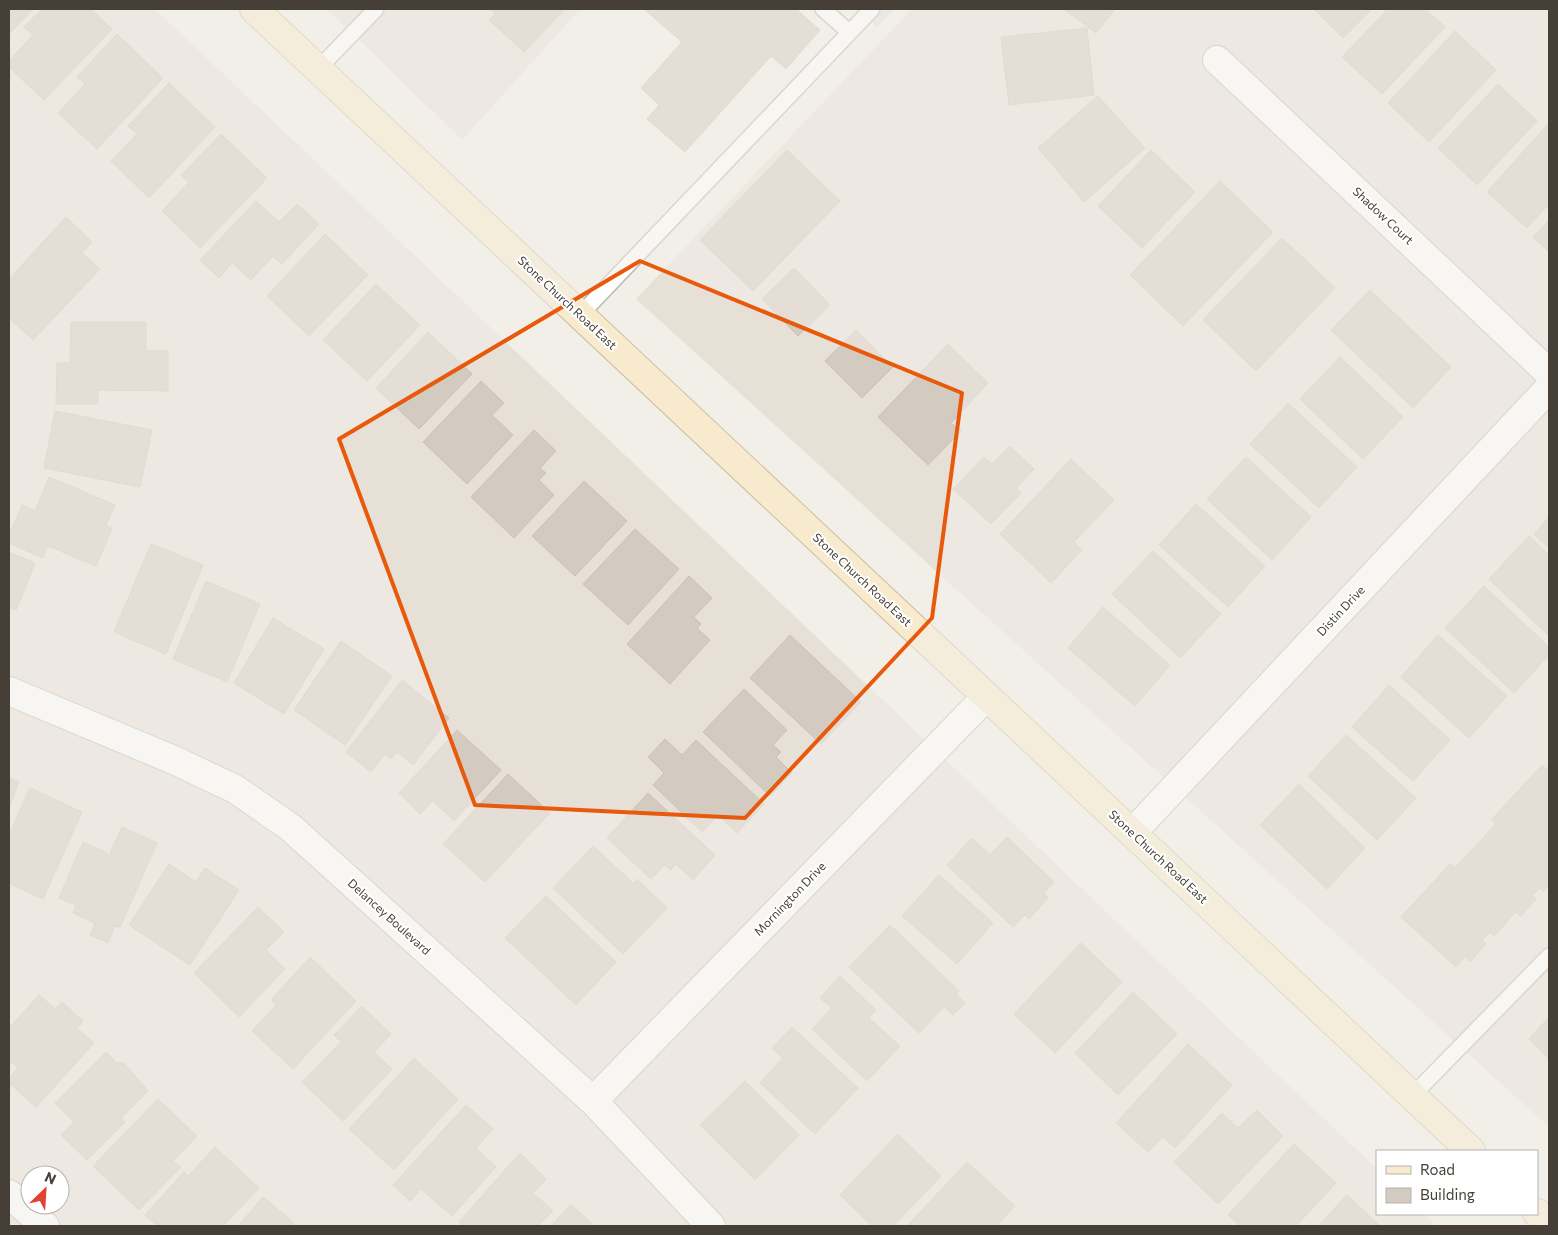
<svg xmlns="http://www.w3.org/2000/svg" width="1558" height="1235" viewBox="0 0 1558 1235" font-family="Commissioner,sans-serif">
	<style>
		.residential { fill: #e6e0d7; fill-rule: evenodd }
		.parking { fill: #e1dfdd }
		.building { fill: #d3cac0; stroke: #cdc1b4 }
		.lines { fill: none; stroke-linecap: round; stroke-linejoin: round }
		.lane-casing { stroke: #bdb6ac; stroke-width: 18 }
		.street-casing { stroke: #bdb6ac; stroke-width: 30 }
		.secondary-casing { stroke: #cdbe9e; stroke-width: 30 }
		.lane { stroke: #fff; stroke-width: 15 }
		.street { stroke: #fff; stroke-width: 28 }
		.secondary { stroke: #f8ebcd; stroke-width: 28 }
		.marked { fill: none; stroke: #e8590c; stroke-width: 4; stroke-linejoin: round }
		.labels { text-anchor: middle; stroke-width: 4; stroke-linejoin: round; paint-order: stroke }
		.street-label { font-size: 12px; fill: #453f38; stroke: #fff }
	</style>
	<rect width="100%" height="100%" fill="#f2efe9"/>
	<path class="residential" d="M9,9H155L1377,1169V1214H1423L1436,1226H9ZM30,1175H60V1205H30Z
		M327,9H580L462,140Z
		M912,9H1549V1127L636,299Z"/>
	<path class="parking" d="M859,9H895L877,27Z"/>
	<path class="building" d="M9,9H33L9,34Z
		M42,9H91L112,29L44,100L9,67V61L33,35L24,27Z
		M490,9H565L524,52L489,20L495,14Z
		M644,9H796L820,30L786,69L771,56L685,152L647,119L659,105L641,88L682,42Z
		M1064,9H1115L1096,33Z
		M1314,9H1372L1343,38Z
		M1388,9H1425L1445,27L1382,94L1342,57Z
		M1087,28L1094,95L1009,105L1001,37Z
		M1455,31L1496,70L1429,142L1388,103Z
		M117,34L163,78L97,149L58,113L85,84L77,77Z
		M169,83L215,127L149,198L111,161L137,134L128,126Z
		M1498,84L1537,121L1477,185L1438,148Z
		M1098,96L1145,148L1084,202L1038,148Z
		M1549,123V204L1527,228L1487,192Z
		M221,134L267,178L200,248L162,211L189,182L181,175Z
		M787,150L840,201L753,291L700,240Z
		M1151,150L1195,192L1142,248L1098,206Z
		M1220,181L1273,232L1183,326L1130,275Z
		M256,201L279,222L297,204L319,224L282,264L273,256L251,280L232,263L219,278L200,260Z
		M66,217L92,242L82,253L100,269L33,340L9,318V279Z
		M1549,220V252L1533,237Z
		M325,234L368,275L309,336L267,296Z
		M1282,238L1335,288L1256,371L1203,320Z
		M794,268L830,305L798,336L762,299Z
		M376,284L420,325L367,381L323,340Z
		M1370,290L1451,367L1413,408L1331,330Z
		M71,322H146V351H168V391L98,390V404H56L57,363H70Z
		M856,330L893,367L862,398L825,361Z
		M428,332L472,374L419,429L376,388Z
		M948,344L988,383L951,423L961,431L928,465L878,417Z
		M1340,357L1403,417L1363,459L1300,399Z
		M481,381L504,403L492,415L513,435L467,484L423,442Z
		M1288,403L1357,467L1319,508L1250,444Z
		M55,411L152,430L140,487L44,468Z
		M534,430L556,451L540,468L546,473L539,480L554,495L514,538L471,497Z
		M1010,446L1034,469L1016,488L1021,493L991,524L953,489L984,457L992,464Z
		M1246,457L1311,517L1272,560L1207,499Z
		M1071,459L1114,500L1074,542L1082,550L1051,583L1000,534Z
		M49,477L115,505L106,525L112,528L96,566L48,546L43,558L9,543V536L22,505L35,511Z
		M584,481L627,521L575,576L532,536Z
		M1196,504L1265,566L1228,607L1159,545Z
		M1549,517V548L1534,534Z
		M635,529L679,569L628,625L583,584Z
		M1529,536L1549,555V636L1489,579Z
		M151,544L203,565L166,654L114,632Z
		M1153,551L1221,614L1180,658L1112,594Z
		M9,552L35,563L16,610L9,608Z
		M689,576L712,598L694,617L701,624L697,628L710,640L670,684L627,644Z
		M206,581L260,604L227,682L173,659Z
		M1484,586L1549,647V655L1514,693L1445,628Z
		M1103,607L1170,665L1135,706L1068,648Z
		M273,618L324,649L284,714L234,683Z
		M790,635L861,702L821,744L750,678Z
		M1438,635L1507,696L1469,738L1401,677Z
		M341,641L392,676L345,745L294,710Z
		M402,680L449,718L413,765L397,752L391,759L385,754L371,772L346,752Z
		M1389,685L1450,740L1413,781L1352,727Z
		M744,689L787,730L773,745L781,752L776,757L792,773L770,796L703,732Z
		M457,730L501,770L454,821L433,801L420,814L399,793Z
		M1346,735L1416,798L1377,840L1308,776Z
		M665,739L682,755L696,740L764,804L737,833L718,815L702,832L653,785L664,773L648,757Z
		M1542,765L1546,769L1549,766V884L1543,891L1540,888L1532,896L1536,899L1521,916L1516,912L1494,936L1490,932L1482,940L1486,944L1470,962L1465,957L1456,967L1401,917L1450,864L1455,868L1496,824L1492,819Z
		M508,774L550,813L485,882L443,844Z
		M9,778L19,782L9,808Z
		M1299,784L1365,848L1327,889L1260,825Z
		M30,788L82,812L43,899L9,883V835Z
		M648,793L715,855L693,880L676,864L671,870L664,865L651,879L607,838Z
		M122,827L157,843L120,927L115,926L108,943L90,935L95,923L73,913L76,905L59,898L83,842L107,853L108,858Z
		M1007,837L1054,882L1044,893L1048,898L1029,919L1025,915L1013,927L947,865L972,838L990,855Z
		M593,846L633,883L637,879L667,908L623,954L553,888Z
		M169,864L196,882L205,868L239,890L190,965L129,925Z
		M939,875L993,923L957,964L902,916Z
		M546,896L616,962L576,1005L505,938Z
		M258,907L284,932L266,950L285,969L239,1017L194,973Z
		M890,925L959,991L956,994L965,1003L953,1015L944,1007L919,1033L849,967Z
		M1081,943L1122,982L1055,1053L1014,1014Z
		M310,957L356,1001L293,1069L252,1031L276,1005L271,1000Z
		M840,976L876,1010L869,1018L900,1046L867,1081L812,1029L832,1008L820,998Z
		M1133,992L1177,1034L1118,1095L1075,1053Z
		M39,995L55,1009L62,1002L83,1021L77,1028L94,1043L36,1107L9,1083V1079L18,1068L9,1060V1028Z
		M362,1006L391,1034L374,1052L392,1069L343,1121L302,1082L341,1042L334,1035Z
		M1549,1017V1059L1529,1039Z
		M792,1027L858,1088L815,1134L760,1083L783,1058L772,1048Z
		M1188,1044L1232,1085L1175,1148L1163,1137L1148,1152L1116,1123Z
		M106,1052L117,1063H124L148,1091L121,1118L125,1122L87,1160L61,1135L74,1122L55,1103Z
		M414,1058L458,1099L394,1170L349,1129Z
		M745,1081L799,1135L755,1180L700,1125Z
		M158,1099L197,1136L173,1161L181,1167L139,1210L93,1166Z
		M466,1105L493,1129L476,1148L496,1167L452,1216L421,1189L410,1201L393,1185Z
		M1257,1110L1283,1136L1218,1204L1174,1162L1222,1113L1238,1128Z
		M898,1134L941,1176L893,1226H872L840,1195Z
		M1294,1144L1336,1183L1296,1226H1240L1228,1215Z
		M215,1147L259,1188L223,1226H158L145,1215L184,1172L188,1176Z
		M520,1153L546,1179L533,1193L553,1211L538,1226H463L459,1222Z
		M967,1162L1015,1206L996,1226H907Z
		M1347,1195L1380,1226H1318Z
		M263,1197L293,1222V1226H238Z
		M571,1204L594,1226H551Z"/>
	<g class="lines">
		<defs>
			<path id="lane" d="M823,9L849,32
				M318,69L376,9
				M580,315L872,9
				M1412,1096L1549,956"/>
			<path id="street" d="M1217,60L1549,373
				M9,691L176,761L235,789L290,827L593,1101L711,1226
				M1132,833L1549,388
				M593,1101L986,697
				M9,1194L45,1226"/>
			<path id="secondary" d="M254,9L1471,1151
				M1537,1213L1549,1225"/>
		</defs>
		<use href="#lane" class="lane-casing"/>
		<use href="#street" class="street-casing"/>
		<use href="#secondary" class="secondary-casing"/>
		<use href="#lane" class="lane"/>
		<use href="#street" class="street"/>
		<use href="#secondary" class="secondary"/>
	</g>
	<path d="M0 0H1558V1235H0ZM640,261L962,393L932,618L745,818L475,805L339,439Z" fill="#f2efe9" fill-opacity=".55" fill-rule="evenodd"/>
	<path class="marked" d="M640,261L962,393L932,618L745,818L475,805L339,439Z"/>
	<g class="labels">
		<g class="street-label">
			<text transform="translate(1383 216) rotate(43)" y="4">Shadow Court</text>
			<text transform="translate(567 303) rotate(43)" y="4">Stone Church Road East</text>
			<text transform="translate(862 580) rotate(43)" y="4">Stone Church Road East</text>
			<text transform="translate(1341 611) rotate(-47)" y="4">Distin Drive</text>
			<text transform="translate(1158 857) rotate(43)" y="4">Stone Church Road East</text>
			<text transform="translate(790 899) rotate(-46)" y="4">Mornington Drive</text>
			<text transform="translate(389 917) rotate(42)" y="4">Delancey Boulevard</text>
		</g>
	</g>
	<rect width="1558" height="1235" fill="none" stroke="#453f38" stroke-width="20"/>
	<rect x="1376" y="1150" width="162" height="65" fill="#ffffff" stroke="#b5b2af"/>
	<rect x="1386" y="1166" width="25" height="8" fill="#f8ebcd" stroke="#b5b2af"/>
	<text x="1420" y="1175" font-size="15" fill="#453f38">Road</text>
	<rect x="1386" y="1188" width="25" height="15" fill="#d3cac0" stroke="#b5b2af"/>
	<text x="1420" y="1200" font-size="15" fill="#453f38">Building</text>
	<g transform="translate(45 1190) rotate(25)"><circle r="24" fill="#ffffff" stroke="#b5b2af"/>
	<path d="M0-4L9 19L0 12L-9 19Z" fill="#e14232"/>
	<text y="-8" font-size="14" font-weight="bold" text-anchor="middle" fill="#453f38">N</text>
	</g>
</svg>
